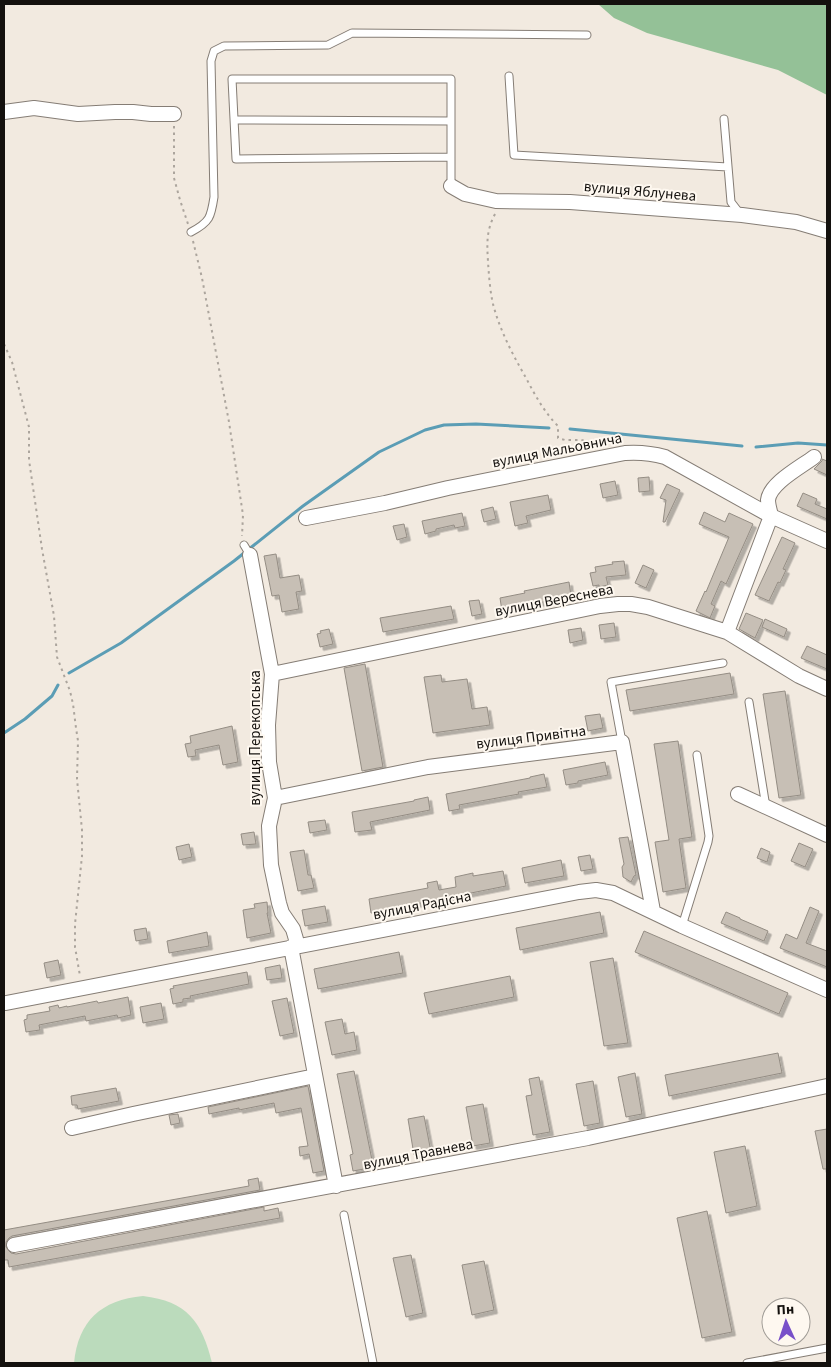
<svg xmlns="http://www.w3.org/2000/svg" width="831" height="1367" viewBox="0 0 831 1367" font-family="'Source Sans 3',sans-serif">
	<style>
		.green { fill: #bbdbbc }
		.forest { fill: #94c197 }
		.lines { fill: none; stroke-linecap: round; stroke-linejoin: round }
		.stream { stroke: #5b9db5; stroke-width: 3 }
		.building { fill: #c7bfb5; stroke: #948d84; filter: url(#shadow) }
		.service-casing { stroke: #857d75; stroke-width: 9 }
		.minor-casing { stroke: #857d75; stroke-width: 16 }
		.path { stroke: #aca59d; stroke-width: 2; stroke-dasharray: 2.5 4; stroke-linecap: butt }
		.service { stroke: #fff; stroke-width: 7 }
		.minor { stroke: #fff; stroke-width: 14 }
		.labels { text-anchor: middle; stroke-width: 4; stroke-linejoin: round; paint-order: stroke }
		.street-label { font-size: 15px; fill: #14110e; stroke: #fef8f0 }
	</style>
	<defs>
		<filter id="shadow"><feDropShadow dx="3.5" dy="3.5" stdDeviation="0" flood-color="#0004"/></filter>
	</defs>
	<rect width="100%" height="100%" fill="#f2eae0"/>
	<path class="green" d="M143,1296C187,1301 202,1322 212,1363H74C78,1321 101,1300 143,1296Z"/>
	<path class="forest" d="M598,4H827V95L778,70L647,33L614,18Z"/>
	<g class="lines">
		<path class="stream" d="M570,429L742,446
			M756,447L798,443L827,445
			M69,673L121,643L234,561L303,506L379,452L425,430L444,425L476,424L549,428
			M4,733L25,719L52,696L58,685"/>
	</g>
	<path class="building" d="M822,459L827,461V475L814,469L822,461Z
		M649,477L650,491L639,492L638,478Z
		M615,481L618,495L603,498L600,484Z
		M667,484L680,490L665,522H663L666,500L660,498Z
		M803,493L817,499L815,504L827,509V519L797,506Z
		M548,495L551,510L526,516L528,523L515,526L510,502Z
		M493,507L496,519L484,522L481,510Z
		M704,512L725,522L729,513L753,524L726,584L721,581L711,604L715,606L710,618L696,611L705,591L706,592L729,537L699,524Z
		M462,513L465,526L455,528L454,525L436,529V531L425,534L422,521Z
		M404,524L407,537L397,540L393,526Z
		M782,537L795,543L783,569L786,570L780,583L778,582L769,601L755,595Z
		M276,554L280,578L299,575L302,591L296,592L299,609L282,612L279,595L272,596L264,556Z
		M624,561L626,575L606,577L608,585L599,587V585L593,586L590,573L596,572L595,567L613,564L612,562Z
		M643,565L654,570L646,588L635,583Z
		M569,582L571,596L502,611L500,598L525,593L524,591Z
		M479,600L482,614L472,616L469,601Z
		M451,606L454,619L383,632L380,618Z
		M746,613L763,620L755,638L739,629Z
		M765,619L787,629L784,637L762,627Z
		M614,623L616,637L601,639L599,625Z
		M581,628L583,640L570,643L568,630Z
		M329,629L333,644L320,647L317,634L321,633L320,631Z
		M807,646L827,655V669L801,658Z
		M365,664L383,767L362,771L344,668Z
		M730,673L734,694L630,711L626,690Z
		M441,675L442,682L467,679L472,709L487,707L490,725L433,733L424,677Z
		M785,691L801,795L779,798L763,694Z
		M600,714L603,728L588,731L585,716Z
		M232,726L238,762L223,765L219,745L195,750L196,756L188,757L185,744L191,743L190,736Z
		M678,741L692,837L679,839L686,888L663,892L655,842L669,840L654,744Z
		M605,762L608,775L578,781V783L566,785L563,770Z
		M544,774L547,787L518,792L519,794L459,805L460,809L449,811L446,794L530,778V777Z
		M428,797L430,810L370,822L372,830L355,832L352,812L414,801V800Z
		M325,820L327,830L310,833L308,822Z
		M254,832L256,844L243,845L241,834Z
		M628,837L636,875L634,876L631,882L623,877L622,867L624,864L619,838Z
		M799,843L813,849L805,867L791,861Z
		M189,844L192,857L179,860L176,847Z
		M761,848L770,852L767,862L757,858Z
		M304,850L308,875H311L314,888L298,891L290,852Z
		M590,855L593,869L581,871L578,857Z
		M561,860L564,876L525,883L522,868Z
		M503,871L506,886L371,913L369,899L428,888L427,883L437,881L439,890L456,887L455,877L473,873V876Z
		M267,902L268,913H267L271,933L247,938L243,910L255,908L254,904Z
		M325,906L328,922L305,926L302,910Z
		M810,907L819,911L806,943L827,951V967L780,948L786,934L797,939Z
		M600,912L604,933L520,950L516,928Z
		M726,912L740,918V919L768,931L764,941L721,923Z
		M146,928L148,939L136,941L134,930Z
		M644,931L788,993L779,1014L635,952Z
		M207,932L209,946L169,953L167,941Z
		M399,952L403,973L318,989L314,969Z
		M613,958L628,1043L604,1046L590,962Z
		M58,960L61,975L47,978L44,963Z
		M280,965L282,978L267,980L265,968Z
		M247,972L249,984L190,996L191,998L183,999V1002L173,1004L170,989L174,988L173,986Z
		M510,976L514,997L429,1014L424,993Z
		M128,997L131,1015L118,1018L117,1015L86,1021L85,1016L39,1025L40,1030L26,1032L24,1020L27,1019V1015L50,1011L49,1007L58,1005L59,1008L67,1006V1007L97,1001L98,1003Z
		M287,998L294,1033L280,1036L272,1001Z
		M161,1003L164,1019L143,1023L140,1007Z
		M342,1019L345,1034L354,1032L357,1050L332,1055L325,1022Z
		M778,1053L782,1073L669,1096L665,1075Z
		M354,1071L372,1160L363,1162L364,1169L353,1171L350,1155L353,1154L337,1074Z
		M635,1073L642,1114L626,1117L618,1077Z
		M539,1077L550,1132L533,1135L526,1096L532,1095L529,1079Z
		M593,1081L600,1123L584,1126L576,1084Z
		M308,1086L324,1171L313,1173L309,1154L300,1156L299,1147L308,1146L301,1108L276,1113L274,1103L239,1110V1108L209,1114L208,1107Z
		M116,1088L119,1101L78,1109L77,1105H72L71,1096Z
		M483,1104L490,1143L473,1146L466,1107Z
		M178,1114L180,1123L171,1125L169,1115Z
		M424,1116L431,1152L414,1155L408,1119Z
		M827,1129V1169H823L815,1131Z
		M745,1146L757,1206L726,1213L714,1152Z
		M258,1178L260,1190L12,1236L9,1238L6,1242V1247L11,1253L16,1254L264,1207V1211L278,1208L280,1218L9,1267L8,1260H4V1230L249,1186L248,1180Z
		M707,1211L732,1332L702,1338L677,1218Z
		M411,1255L423,1313L406,1317L393,1258Z
		M484,1261L494,1310L472,1315L462,1265Z"/>
	<g class="lines">
		<defs>
			<path id="service" d="M509,76L514,155L728,167
				M724,119L731,202L741,215
				M234,120L451,121
				M451,186V79H232L236,159L451,157
				M191,232C210,222 211,217 214,197L211,61L214,51L224,46L328,45L352,33L587,35
				M244,545L250,555
				M749,702L766,807
				M622,742L611,682L723,663
				M682,926L708,842L709,836L697,755
				M344,1215L373,1363
				M747,1363L827,1348"/>
			<path id="minor" d="M4,112L34,108L78,114L115,112H133L151,114H174
				M451,186L465,194L496,201L570,202L742,215L796,222L827,231
				M306,518L385,503L448,488L625,453C640,452 651,453 665,457L771,516L827,541
				M250,555L272,674L268,725L269,762L275,798L269,826L271,865L279,903L282,913L293,929L298,946
				M727,632L771,516C770,511 768,505 768,500C770,483 801,467 814,457
				M272,674L600,606L618,604H631L648,607L727,632L799,676L827,689
				M738,794L827,835
				M275,798L428,767L622,742L653,911
				M291,947L336,1186
				M6,1003L579,892L596,890L613,893L682,926L827,990
				M72,1128L133,1114L315,1076
				M14,1245L588,1138L827,1086"/>
		</defs>
		<use href="#service" class="service-casing"/>
		<use href="#minor" class="minor-casing"/>
		<path class="path" d="M174,126V178L180,200L188,224
			M495,214C486,231 487,244 488,262C489,276 490,291 493,304C500,331 513,355 526,378C535,395 544,412 558,426V438L565,440H581L600,444
			M193,241L202,278L229,422L243,515L242,536
			M4,344L12,362L29,427V460L42,549L54,616L57,657L70,691L73,704L76,728L78,741L77,779L82,830V856L75,924V947L80,976"/>
		<use href="#service" class="service"/>
		<use href="#minor" class="minor"/>
	</g>
	<g class="labels">
		<g class="street-label">
			<text transform="translate(640 191) rotate(5)" y="5">вулиця Яблунева</text>
			<text transform="translate(557 450) rotate(-11)" y="5">вулиця Мальовнича</text>
			<text transform="translate(554 600) rotate(-11)" y="5">вулиця Вереснева</text>
			<text transform="translate(531 737) rotate(-7)" y="5">вулиця Привітна</text>
			<text transform="translate(255 738) rotate(-90)" y="5">вулиця Перекопська</text>
			<text transform="translate(422 905) rotate(-11)" y="5">вулиця Радісна</text>
			<text transform="translate(418 1154) rotate(-11)" y="5">вулиця Травнева</text>
		</g>
	</g>
	<rect width="831" height="1367" fill="none" stroke="#14110e" stroke-width="10"/>
	<g transform="translate(786 1322) rotate(357)"><circle r="24" fill="#fef8f0" stroke="#a09c96"/>
	<path d="M0-4L9 19L0 12L-9 19Z" fill="#7850c9"/>
	<text y="-8" font-size="14" font-weight="bold" text-anchor="middle" fill="#14110e">Пн</text>
	</g>
</svg>
